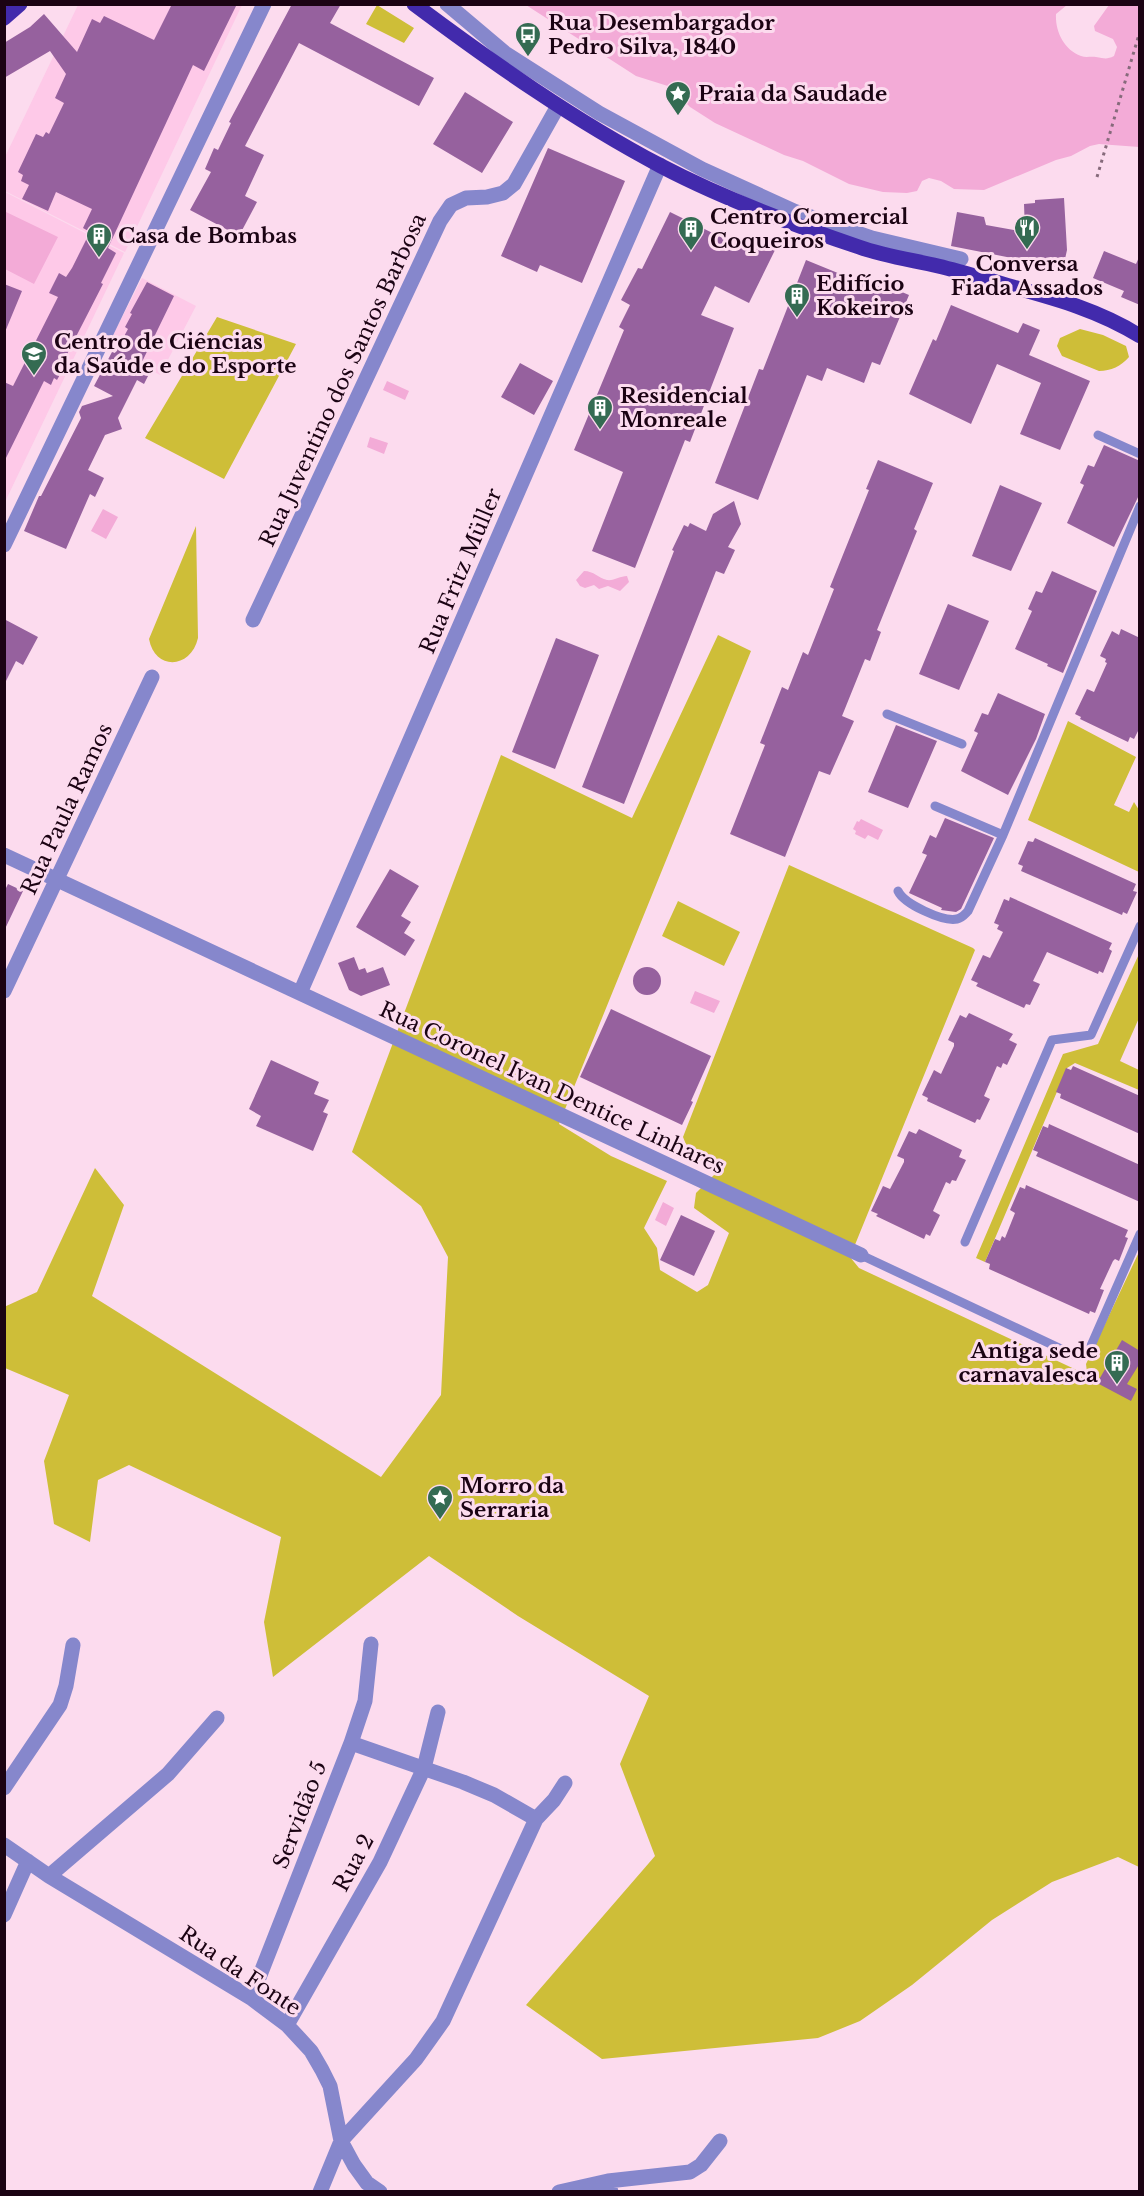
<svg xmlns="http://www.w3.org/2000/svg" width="1144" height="2196" viewBox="0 0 1144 2196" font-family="'Libre Baskerville',serif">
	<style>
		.built { fill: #fec9e8 }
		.green { fill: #cebe38 }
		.water { fill: #f3abd7 }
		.building { fill: #96619e }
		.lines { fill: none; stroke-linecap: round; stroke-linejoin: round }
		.path { stroke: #866a7b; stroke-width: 3; stroke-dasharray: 3 4.5; stroke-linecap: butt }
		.service { stroke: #8687cc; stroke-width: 9 }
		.pedestrian { stroke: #8687cc; stroke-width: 15 }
		.minor { stroke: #8687cc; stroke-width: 15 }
		.primary { stroke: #422aac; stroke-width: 15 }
		.labels { text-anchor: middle; stroke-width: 6; stroke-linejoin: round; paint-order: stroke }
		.poi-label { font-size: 21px; font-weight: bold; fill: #1b0313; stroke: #fcdbee; text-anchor: start }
		.street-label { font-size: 21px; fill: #1b0313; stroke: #fcdbee }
	</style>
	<rect width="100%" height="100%" fill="#fcdbee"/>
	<path class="built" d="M78,5H242L125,252L5,191L4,159Z
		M5,192L124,253L5,502Z
		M142,278L196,306L160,375L107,347Z"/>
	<path class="green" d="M377,5L414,28L404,43L366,24Z
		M217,317L296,344L224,479L145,438Z
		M1080,329L1103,335L1126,346L1129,357C1121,366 1111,371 1099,371L1062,356L1057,346L1060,338Z
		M196,526L198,638C191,669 155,671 149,639Z
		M718,635L751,651L559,1124L611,1156L667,1181L644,1228L657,1248L660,1270L697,1292L708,1285L729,1233L694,1208L696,1193L719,1170C703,1164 688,1153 683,1137L789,865L973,948L975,950L850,1257L859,1268L1083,1373L1087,1372L1086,1364L1139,1252V1867L1118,1857L1052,1882L992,1920L912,1985L860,2021L818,2038L602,2059L526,2005L655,1856L620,1764L649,1696L518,1616L429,1556L273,1677L264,1622L281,1537L129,1465L98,1480L90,1542L54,1524L44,1461L69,1395L5,1368L4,1307L37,1292L95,1168L124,1205L92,1296L381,1477L441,1395L448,1257L421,1206L352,1152L501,755L632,818Z
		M1068,721L1136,757L1114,805L1129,812L1134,802L1139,810V872L1028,820Z
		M678,901L740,932L724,966L662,936Z
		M1139,954V1018L1120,1061L1139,1070V1090L1075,1063L1067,1068L985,1262L976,1258L1063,1054L1098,1044Z"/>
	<path class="water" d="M526,5H1067L1056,14C1055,31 1064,50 1081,56C1086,58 1091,56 1096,57C1104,58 1106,60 1114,56L1117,47L1113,39L1095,31L1094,26L1109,5H1139V147L1099,144L1090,146L1071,156L1056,160L984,190L954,189L941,181L929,178L922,181L917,191L907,193L883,192L849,184L803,161L784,155L715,123L690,107L671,87L636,76Z
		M4,211L58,237L34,284L5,269Z
		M387,381L409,391L405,400L383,390Z
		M370,437L388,443L384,454L367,447Z
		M103,509L118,517L106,539L91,531Z
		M584,571C594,571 598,578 607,580C614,581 620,576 627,576L629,582L620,591L608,586L599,589L594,585L585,588L580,586L576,580Z
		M861,819L883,830L878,840L868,835L865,839L855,834L856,831L853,829L857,821L859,822Z
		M695,991L720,1001L714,1013L690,1003Z
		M663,1202L674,1208L666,1226L655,1220Z"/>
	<path class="building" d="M172,4H237L204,71L193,65L108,248L116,253L101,283L103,284L61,366L63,369L57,380L54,378L51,385L44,381L4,462V382L13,386L58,297L49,293L59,273L66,277L72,268L90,232L83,228L92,209L56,192L48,211L22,199L29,185L21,181L23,175L18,172L36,134L43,137L46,132L49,134L64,103L55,98L66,74L50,51L4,78V43L30,27L44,14L77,52L92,19L100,23L104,16L154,40Z
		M292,4H341L330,23L434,78L419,106L299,43L245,146L264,155L245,196L257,202L239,236L190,210L211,172L205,169L214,148L218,150L231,123L229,122Z
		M465,92L513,122L482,173L433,144Z
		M548,148L625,181L582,283L540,265L537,272L501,256Z
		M1064,198L1067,250L1063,268L951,246L957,212L984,217L986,225L1025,232L1024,204L1035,203V200Z
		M670,212L743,248L749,235L776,248L749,303L715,286L701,315L734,328L690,442L685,440L635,568L592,551L623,472L574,450L624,330L619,327L630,305L621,300L638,268L642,269Z
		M1104,251L1136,264L1140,255V305L1121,297L1124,291L1093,278Z
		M806,260L877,289L878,286L889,290L890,287L909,295L880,365L872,362L864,383L827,368L822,381L807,375L758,500L715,483L759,369L763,370Z
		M147,282L174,296L140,366L150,372L144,384L137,380L118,418L122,429L105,435L88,470L104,478L95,497L90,494L66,549L24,531L39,496H41L81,418L79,412L82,406L113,396L94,386L112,352L115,353L128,329L125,327L132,314L130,313Z
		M4,284L22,291L5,332H4Z
		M951,305L1018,333L1023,323L1040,330L1029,355L1090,381L1060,450L1020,434L1041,383L997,364L971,424L909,394L933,339L936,341Z
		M520,363L553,381L534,415L501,397Z
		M1104,445L1140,461V493L1114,547L1067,523L1084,485L1080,483L1088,465L1094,467Z
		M878,460L933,483L914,529L917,531L877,630L881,632L870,661L865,659L842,716L854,721L830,775L819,771L785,857L730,834L765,745L760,743L782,687L788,690L803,652L808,655L834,589L830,587L869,490L866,489Z
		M1000,485L1042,503L1011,571L972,556Z
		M734,501L741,524L728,547L735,550L724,574L716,571L624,804L582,787L674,551L672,550L684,525L688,527L690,523L706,531L713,514Z
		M1052,571L1097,591L1063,673L1047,666L1048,664L1015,649L1032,611L1028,609L1036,591L1042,593Z
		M948,604L989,621L959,690L919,674Z
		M4,619L38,637L23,665L16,661L4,685Z
		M1121,629L1140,638V727L1134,739L1130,737L1128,742L1080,719L1081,717L1075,714L1087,689L1094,692L1107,663L1105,662L1106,659L1100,656L1112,631L1119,635Z
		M556,638L599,655L555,769L512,752Z
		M998,693L1045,714L1036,739L1008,795L961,771L978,733L974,731L982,713L988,715Z
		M896,725L937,741L908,808L868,792Z
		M945,818L994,838L961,909L956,912L941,910L942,908L909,893L927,855L922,853L930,835L936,838Z
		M1035,838L1136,884L1133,891L1137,892L1127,914L1123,912L1122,915L1021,871L1023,866L1018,864L1028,841L1033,842Z
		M390,869L419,886L401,916L411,922L404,933L415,940L405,956L356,927Z
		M8,884L23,891L4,931V892Z
		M1010,897L1112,943L1109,949L1112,951L1103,973L1099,971L1098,974L1047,952L1033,981L1040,984L1030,1005L1026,1004L1024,1008L976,986L978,983L971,980L983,955L990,958L1003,932L997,929L999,925L994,923L1004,899L1009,901Z
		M354,957L359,970L365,968L367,973L383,967L390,985L361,996L349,990L338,963Z
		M633 981a14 14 0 1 1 28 0a14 14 0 1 1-28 0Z
		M611,1009L711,1056L691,1101L693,1102L682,1125L580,1077Z
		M969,1013L1013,1034L1009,1040L1017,1044L1007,1065L1003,1063L1001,1068L997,1066L984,1096L990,1099L980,1120L977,1119L975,1123L927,1101L928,1098L922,1095L934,1070L941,1074L954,1046V1043L948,1040L960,1015L966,1018Z
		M271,1060L319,1082L314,1094L329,1100L323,1112L328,1114L313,1151L256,1126L261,1116L249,1109Z
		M1073,1066L1140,1096V1134L1060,1098L1061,1094L1056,1092L1066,1068L1071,1070Z
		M1049,1124L1140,1165V1202L1036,1156L1038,1152L1033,1150L1043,1126L1048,1128Z
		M919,1129L962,1150L959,1157L966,1160L956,1181L952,1180L950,1184L946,1182L933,1211L940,1215L930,1236L926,1234L924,1239L876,1216L878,1214L871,1211L883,1186L890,1189L904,1162V1159L897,1156L909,1131L916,1134Z
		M1026,1185L1128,1230L1125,1237L1128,1238L1119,1261L1115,1259L1113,1261L1100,1289L1104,1290L1095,1313L1090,1311L1089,1314L989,1269L990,1264L985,1262L995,1239L1000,1241L1002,1236L1005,1238L1015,1213L1010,1210L1020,1187L1025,1189Z
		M681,1215L715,1231L694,1276L660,1260Z
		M1122,1340L1140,1351V1363L1127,1384L1137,1389L1131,1401L1097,1383Z"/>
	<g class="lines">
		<path class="path" d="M1097,177L1140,31"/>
		<path class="service" d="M1098,435L1140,454
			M887,714L962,744
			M935,806L1003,835
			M898,891C904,904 943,922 957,919C962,918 965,914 968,911L1003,835L1140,506
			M965,1242L1052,1040L1091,1035L1140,926
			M861,1255L1074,1355L1082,1356L1090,1348L1140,1234"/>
		<path class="pedestrian" d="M447,4L505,53L599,113L702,169L794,211L872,238L961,259"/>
		<path class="minor" d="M4,545L264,4
			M253,620L440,221L451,205L466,198L487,197L503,193L514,184L558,106
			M4,855L861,1255
			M4,991L152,677
			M300,993L660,165
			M351,1743L463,1782L494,1795L536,1819
			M4,1788L60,1705L66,1686L73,1645
			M4,1845L49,1876L251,1998L287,2025L311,2051L322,2070L330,2086L341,2141L354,2165L367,2183L380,2192
			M49,1876L168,1774L217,1718
			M4,1915L28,1861
			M251,1998L351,1743L365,1701L371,1644
			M287,2025L380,1862L424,1768L438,1712
			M608,2181L690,2172L701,2165L720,2141
			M320,2192L341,2141L416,2059L443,2021L536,1819L554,1800L565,1783
			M559,2192L608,2181L611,2192"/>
		<path class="primary" d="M414,4C493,63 574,120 661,166C724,199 791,224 859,247C884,256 912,260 938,266C963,272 988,280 1013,287C1057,299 1100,311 1140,336
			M4,18L20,4"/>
	</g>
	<defs>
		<symbol id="bus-pin" viewBox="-11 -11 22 30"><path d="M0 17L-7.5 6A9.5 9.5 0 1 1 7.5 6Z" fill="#346b52" stroke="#fcdbee"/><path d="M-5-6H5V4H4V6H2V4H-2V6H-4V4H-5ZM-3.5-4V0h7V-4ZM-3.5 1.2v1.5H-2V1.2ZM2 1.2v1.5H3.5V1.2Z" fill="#fff"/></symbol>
		<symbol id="sight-pin" viewBox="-11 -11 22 30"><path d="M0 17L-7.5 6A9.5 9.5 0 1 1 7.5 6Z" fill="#346b52" stroke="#fcdbee"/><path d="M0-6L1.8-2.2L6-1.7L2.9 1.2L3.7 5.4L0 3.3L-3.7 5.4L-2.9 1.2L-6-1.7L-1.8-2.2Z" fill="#fff"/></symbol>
		<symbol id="restaurant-pin" viewBox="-11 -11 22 30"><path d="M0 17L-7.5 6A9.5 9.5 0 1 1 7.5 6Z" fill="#346b52" stroke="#fcdbee"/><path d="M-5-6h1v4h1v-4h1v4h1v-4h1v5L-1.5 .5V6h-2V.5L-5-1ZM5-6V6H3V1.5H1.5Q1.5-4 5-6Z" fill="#fff"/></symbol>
		<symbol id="building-pin" viewBox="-11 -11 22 30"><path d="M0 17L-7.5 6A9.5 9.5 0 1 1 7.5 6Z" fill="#346b52" stroke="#fcdbee"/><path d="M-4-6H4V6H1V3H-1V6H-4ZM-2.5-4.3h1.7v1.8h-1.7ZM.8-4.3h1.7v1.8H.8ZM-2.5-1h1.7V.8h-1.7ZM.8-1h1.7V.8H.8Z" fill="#fff"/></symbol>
		<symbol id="university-pin" viewBox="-11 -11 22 30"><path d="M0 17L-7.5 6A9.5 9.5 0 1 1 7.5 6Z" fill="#346b52" stroke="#fcdbee"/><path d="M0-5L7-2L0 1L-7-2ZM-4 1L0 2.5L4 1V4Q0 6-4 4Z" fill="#fff"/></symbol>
	</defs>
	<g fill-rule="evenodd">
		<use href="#bus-pin" x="513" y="20" width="30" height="40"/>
		<use href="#sight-pin" x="663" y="79" width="30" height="40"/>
		<use href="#restaurant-pin" x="1012" y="213" width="30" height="40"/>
		<use href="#building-pin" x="676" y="214" width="30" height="40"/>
		<use href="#building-pin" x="84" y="221" width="30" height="40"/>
		<use href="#building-pin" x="782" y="281" width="30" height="40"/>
		<use href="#university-pin" x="19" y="339" width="30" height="40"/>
		<use href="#building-pin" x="585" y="393" width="30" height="40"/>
		<use href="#building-pin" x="1102" y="1348" width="30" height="40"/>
		<use href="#sight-pin" x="425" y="1483" width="30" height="40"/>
	</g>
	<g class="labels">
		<g class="poi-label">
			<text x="548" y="30">Rua Desembargador<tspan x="548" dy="24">Pedro Silva, 1840</tspan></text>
			<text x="698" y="101">Praia da Saudade</text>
			<text x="710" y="224">Centro Comercial<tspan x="710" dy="24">Coqueiros</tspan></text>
			<text x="118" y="243">Casa de Bombas</text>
			<text x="1027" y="271" text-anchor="middle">Conversa<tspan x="1027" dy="24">Fiada Assados</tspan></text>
			<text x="816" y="291">Edifício<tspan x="816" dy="24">Kokeiros</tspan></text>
			<text x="54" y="349">Centro de Ciências<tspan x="54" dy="24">da Saúde e do Esporte</tspan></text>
			<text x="620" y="403">Residencial<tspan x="620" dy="24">Monreale</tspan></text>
			<text x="1098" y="1358" text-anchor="end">Antiga sede<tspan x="1098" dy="24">carnavalesca</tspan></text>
			<text x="460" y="1493">Morro da<tspan x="460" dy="24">Serraria</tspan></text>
		</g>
		<g class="street-label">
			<text transform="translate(343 380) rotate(-65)" y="7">Rua Juventino dos Santos Barbosa</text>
			<text transform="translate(461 571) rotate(-67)" y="7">Rua Fritz Müller</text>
			<text transform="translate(67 809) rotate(-65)" y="7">Rua Paula Ramos</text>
			<text transform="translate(552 1088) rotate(25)" y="7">Rua Coronel Ivan Dentice Linhares</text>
			<text transform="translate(300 1815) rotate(-69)" y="7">Servidão 5</text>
			<text transform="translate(354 1863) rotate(-62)" y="7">Rua 2</text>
			<text transform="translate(240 1971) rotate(34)" y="7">Rua da Fonte</text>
		</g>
	</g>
	<rect width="1144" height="2196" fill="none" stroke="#1b0313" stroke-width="12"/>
</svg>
